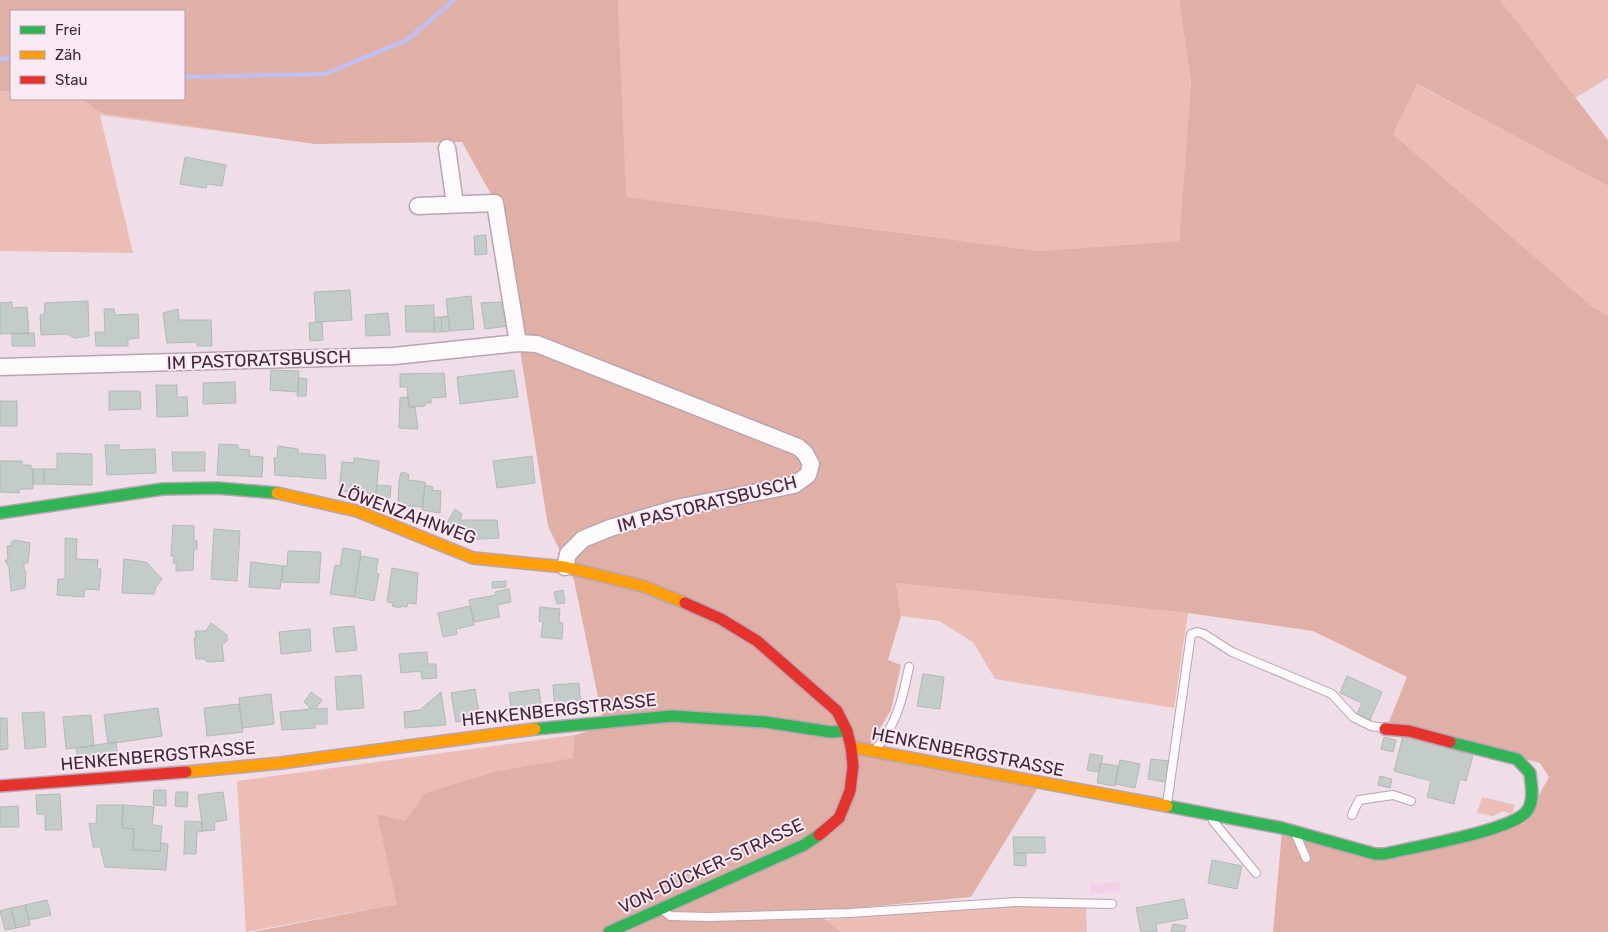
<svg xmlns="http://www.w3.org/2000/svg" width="1608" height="932" viewBox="0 0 1608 932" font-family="Rubik,sans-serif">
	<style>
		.built { fill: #f4d0e7 }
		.green { fill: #ecbdb5 }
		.forest { fill: #e0b0a7 }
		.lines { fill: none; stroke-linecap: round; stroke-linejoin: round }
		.stream { stroke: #c0bff1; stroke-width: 4.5 }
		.building { fill: #c4ccc9; stroke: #b1bab6 }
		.lane-casing { stroke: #b9a4b2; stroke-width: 10 }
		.street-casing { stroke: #b9a4b2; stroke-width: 19 }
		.fast-casing { stroke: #b9a4b2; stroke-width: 14 }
		.slow-casing { stroke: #b9a4b2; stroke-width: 14 }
		.jam-casing { stroke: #b9a4b2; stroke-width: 14 }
		.lane { stroke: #fdfafc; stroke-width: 8 }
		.street { stroke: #fdfafc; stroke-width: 16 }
		.fast { stroke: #30b455; stroke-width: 11 }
		.slow { stroke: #ff9f0a; stroke-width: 11 }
		.jam { stroke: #e5322d; stroke-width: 11 }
		.labels { text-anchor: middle; stroke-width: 4; stroke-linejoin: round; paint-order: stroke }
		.street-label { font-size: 18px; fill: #45273c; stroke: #f9e9f3 }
	</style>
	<rect width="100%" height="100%" fill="#efdde8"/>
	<path class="built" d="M1120,882L1121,891L1091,894L1090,884Z"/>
	<path class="green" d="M618,0H1179L1191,82L1179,241L1039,251L625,197Z
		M1500,0H1608V78L1575,98Z
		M1416,84L1608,186V315L1594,308L1393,134Z
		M0,91H11V99H82L100,113L315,144L100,115L133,253L0,251Z
		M896,583L1188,613L1174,708L995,679L973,642L939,621L901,616Z
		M575,735L574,758L496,771L425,793L406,821L397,904L246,932L237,781Z
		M1482,797L1515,805L1512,814L1503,811L1493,816L1477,813Z
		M1054,904L1086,908L1087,932H841L824,920L931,911Z"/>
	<path class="forest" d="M0,0H618L626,197L1039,251L1179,241L1191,82L1179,0H1500L1608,140V186L1417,84L1393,134L1594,308L1608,315V932H1273L1282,831L1358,852L1523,824L1549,777L1540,763L1389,722L1407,677L1313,631L1188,613L896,583L901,616L888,660L901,665L891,710L863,756L1039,786L971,897L825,911V920L841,932H253L397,904L377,814L405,821L425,793L496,771L573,758L575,735L604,726L574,580L548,526L497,205L462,142L315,144L100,113L82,99H184V11H11V91H0Z"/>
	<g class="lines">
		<path class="stream" d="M0,59L11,58
			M184,77L325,74L407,40L454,0"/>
	</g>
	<path class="building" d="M185,157L226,165L222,186L207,184L206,188L180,184Z
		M486,235L487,254L475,255L474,236Z
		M350,290L352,320L316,322L314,292Z
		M471,296L474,329L450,331L446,299Z
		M88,301L89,336L75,338L67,334L41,335L40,315H44L45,303Z
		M12,302V308L27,307L29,333L0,334V303Z
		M501,302L502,312L507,311L508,326L485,329L481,303Z
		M434,305V332H406L405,306Z
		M104,309H114L115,315L138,314L139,338L128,339V346H96L95,332H105Z
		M178,309L179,320H211L212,346H197V342L167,343L163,313Z
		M388,313L390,335L366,336L365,315Z
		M448,316L450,331L442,332L441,317Z
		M435,317H441L442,332H434Z
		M322,322L323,340L310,341L309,323Z
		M34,333L35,346H12V334Z
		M271,370L299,371L298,392L270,390Z
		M514,370L518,397L460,404L457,377Z
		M444,373L446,397L431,398V403H425V406L409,407L407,387H400V374Z
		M299,378L307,379L306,396H297Z
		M235,382L236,403L203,404V383Z
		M156,385H177V397H187L188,416L157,417Z
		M109,391H140L141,409L109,410Z
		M408,397L409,407H415L418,429L399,428L400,398Z
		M0,401H17V426H0Z
		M219,444L238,445V449L250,450L249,456L263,457L262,477L217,475Z
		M105,445H119V450L155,449L156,473L107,475Z
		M278,446L298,449V453L325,455L326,479L275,475L274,458H277Z
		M172,452H205V471H173Z
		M57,453L92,454V485L44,484V469H57Z
		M532,456L535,483L497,488L493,461Z
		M354,458L379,461L376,494L339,491L342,462L354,463Z
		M0,461H22V465H31V469H33V489H19V493L0,492Z
		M33,469H44V484H33Z
		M404,472L409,475L408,480L425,482L423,507L398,505L399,481L401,473Z
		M377,485L391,486L390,498L375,497Z
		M425,485L433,487L432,490L441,491L440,513L422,510Z
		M455,509L462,514L460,520H497L499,538L463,540L443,530Z
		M173,525L194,526V541H197V549H194L193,570L176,571V563H173L174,556H171Z
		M214,529L240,531L237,581L211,579Z
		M65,538L77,539L76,559L98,560L97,569H101L99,590L85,589L84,597L57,595L58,579H65Z
		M15,540L30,543L28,563H24V571H26L25,588L11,591L9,568L5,560H8L7,546H11V542Z
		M343,548L361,551L354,597L330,594L335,565L340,566Z
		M288,551L321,552L319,583L282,582L283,566H287Z
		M361,556L378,559L376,573L379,574L374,601L354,597Z
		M124,559L146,562L162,579L156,587L154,594L122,593Z
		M251,562L283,566L280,589L249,587Z
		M392,568L418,573L416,604L408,603L407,607L401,606L400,608L392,606L393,603L387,602Z
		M506,581V587L492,588V582Z
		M509,589L511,602L497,605L500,617L474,622L469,600L496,595L495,592Z
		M563,590L565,603L557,604L554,592Z
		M470,606L474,625L456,629L457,634L443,637L438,613Z
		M540,607L560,609L559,622L563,623L562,639L541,637L543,622L539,621Z
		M211,623L227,635V641L222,645L224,661L208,662L204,659H196L194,638H196L195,631H206Z
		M354,626L357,650L336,652L333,628Z
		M310,629L311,651L281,654L279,632Z
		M427,652L428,664H436L437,678L422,679L421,671L401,673L399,654Z
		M923,674L944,677L940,709L917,706Z
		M361,675L364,708L337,710L335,677Z
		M1347,676L1382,692L1370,720L1357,714L1362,703L1340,693Z
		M579,683L581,707L555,710L553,685Z
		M475,689L480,718L456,722L451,693Z
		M539,689L542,711L518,714L517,706L511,707L509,693Z
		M311,692L322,700L315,709L327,708V724H315V728L282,730L280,712L311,709L304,702Z
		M441,692L446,725L405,728L404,712L420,710Z
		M271,694L274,724L242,728L239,698Z
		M239,704L243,732L207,736L204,708Z
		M158,708L162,736L108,744L104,715Z
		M44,712L46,747L25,749L22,713Z
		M91,715L94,746L66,749L63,717Z
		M0,718H7L8,749L0,750Z
		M1403,736L1473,755L1466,781L1460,779L1454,804L1427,797L1431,781L1394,771Z
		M1384,737L1396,740L1393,752L1381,749Z
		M116,742L118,761L101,763L100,757L78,760L76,748Z
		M1090,754L1103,756L1099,772L1087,770Z
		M1151,759L1169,761L1166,782L1148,779Z
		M1120,760L1140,764L1135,788L1115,784Z
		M1100,763L1118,766L1115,786L1097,783Z
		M1380,776L1392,779L1390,788L1378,785Z
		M154,790H166V806L153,805Z
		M176,792H188L187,807L175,806Z
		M223,792L227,820L214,822L215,830L203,831L198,795Z
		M60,794L62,830H45V814H37L36,795Z
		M97,805H123L122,828L134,829L133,850L160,851L161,843L168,844L166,870L105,867L100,847H93L89,823L96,824Z
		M123,805L154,807L152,825L162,826L160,851L133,850L134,829L122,828Z
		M18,806L19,827H0V807Z
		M185,821L201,822L203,831L197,832L196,854H184Z
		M1013,837H1045V853H1014Z
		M1014,853H1026V866L1014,865Z
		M1212,860L1242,866L1237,889L1208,883Z
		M1184,899L1188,918L1156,924L1157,932H1141L1136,908Z
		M47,900L51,915L29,920L25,905Z
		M25,905L30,925L16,928L11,908Z
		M11,908L16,928L5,930L0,911Z
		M1173,924L1186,926L1184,932H1171Z"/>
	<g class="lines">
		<defs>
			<path id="lane" d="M876,749C897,724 903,697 909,667
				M1167,804L1191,634L1197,632L1204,634L1232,652L1332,694L1353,717L1371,726L1384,728
				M1352,815L1359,800L1393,795L1411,801
				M1213,821L1256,873
				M1296,835L1306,858
				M664,911L670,916L709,917L850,913L1016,902L1112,904"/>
			<path id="street" d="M447,148L455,204
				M418,206L495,203L518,343
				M0,367L394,356L518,343L537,344L798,447L805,453L811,464L808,475L794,485L681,507L610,528L583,539L568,554L565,567"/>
			<path id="fast" d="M0,513L163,489L217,488L277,493
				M535,729L672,716L765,722L831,732L847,731
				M1167,806L1282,828L1375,854H1385C1413,847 1512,831 1527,811C1535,800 1531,785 1530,773L1517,759L1450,742
				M609,932L804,845L819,835"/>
			<path id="slow" d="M277,493L357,511L473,558L565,567L643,586L685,603
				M851,747L1167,806
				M186,772L281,763L535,729"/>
			<path id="jam" d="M685,603L721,619L757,641L837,711L847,731L851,747L853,766L850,791L839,818L819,835
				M1385,729L1409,731L1450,742
				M0,786L186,772"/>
		</defs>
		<use href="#lane" class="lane-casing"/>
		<use href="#street" class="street-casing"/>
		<use href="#fast" class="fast-casing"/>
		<use href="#slow" class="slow-casing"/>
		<use href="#jam" class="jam-casing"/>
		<use href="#lane" class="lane"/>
		<use href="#street" class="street"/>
		<use href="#fast" class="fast"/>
		<use href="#slow" class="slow"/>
		<use href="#jam" class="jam"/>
	</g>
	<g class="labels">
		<g class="street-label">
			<text transform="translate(259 360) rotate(-2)" y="6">IM PASTORATSBUSCH</text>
			<text transform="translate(707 504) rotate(-14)" y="6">IM PASTORATSBUSCH</text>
			<text transform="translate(407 514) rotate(20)" y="6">LÖWENZAHNWEG</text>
			<text transform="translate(559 710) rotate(-6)" y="6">HENKENBERGSTRASSE</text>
			<text transform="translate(968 752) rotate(11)" y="6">HENKENBERGSTRASSE</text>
			<text transform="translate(158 756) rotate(-5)" y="6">HENKENBERGSTRASSE</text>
			<text transform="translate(711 866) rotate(-25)" y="6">VON-DÜCKER-STRASSE</text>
		</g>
	</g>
	<rect x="10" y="10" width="175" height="90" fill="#f9e9f3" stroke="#b19baa"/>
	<rect x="20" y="26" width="25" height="8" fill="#30b455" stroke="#b19baa"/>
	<text x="55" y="35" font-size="15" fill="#45273c">Frei</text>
	<rect x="20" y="51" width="25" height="8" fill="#ff9f0a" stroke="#b19baa"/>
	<text x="55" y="60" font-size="15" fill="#45273c">Zäh</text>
	<rect x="20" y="76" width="25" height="8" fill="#e5322d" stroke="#b19baa"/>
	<text x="55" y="85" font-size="15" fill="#45273c">Stau</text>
</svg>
